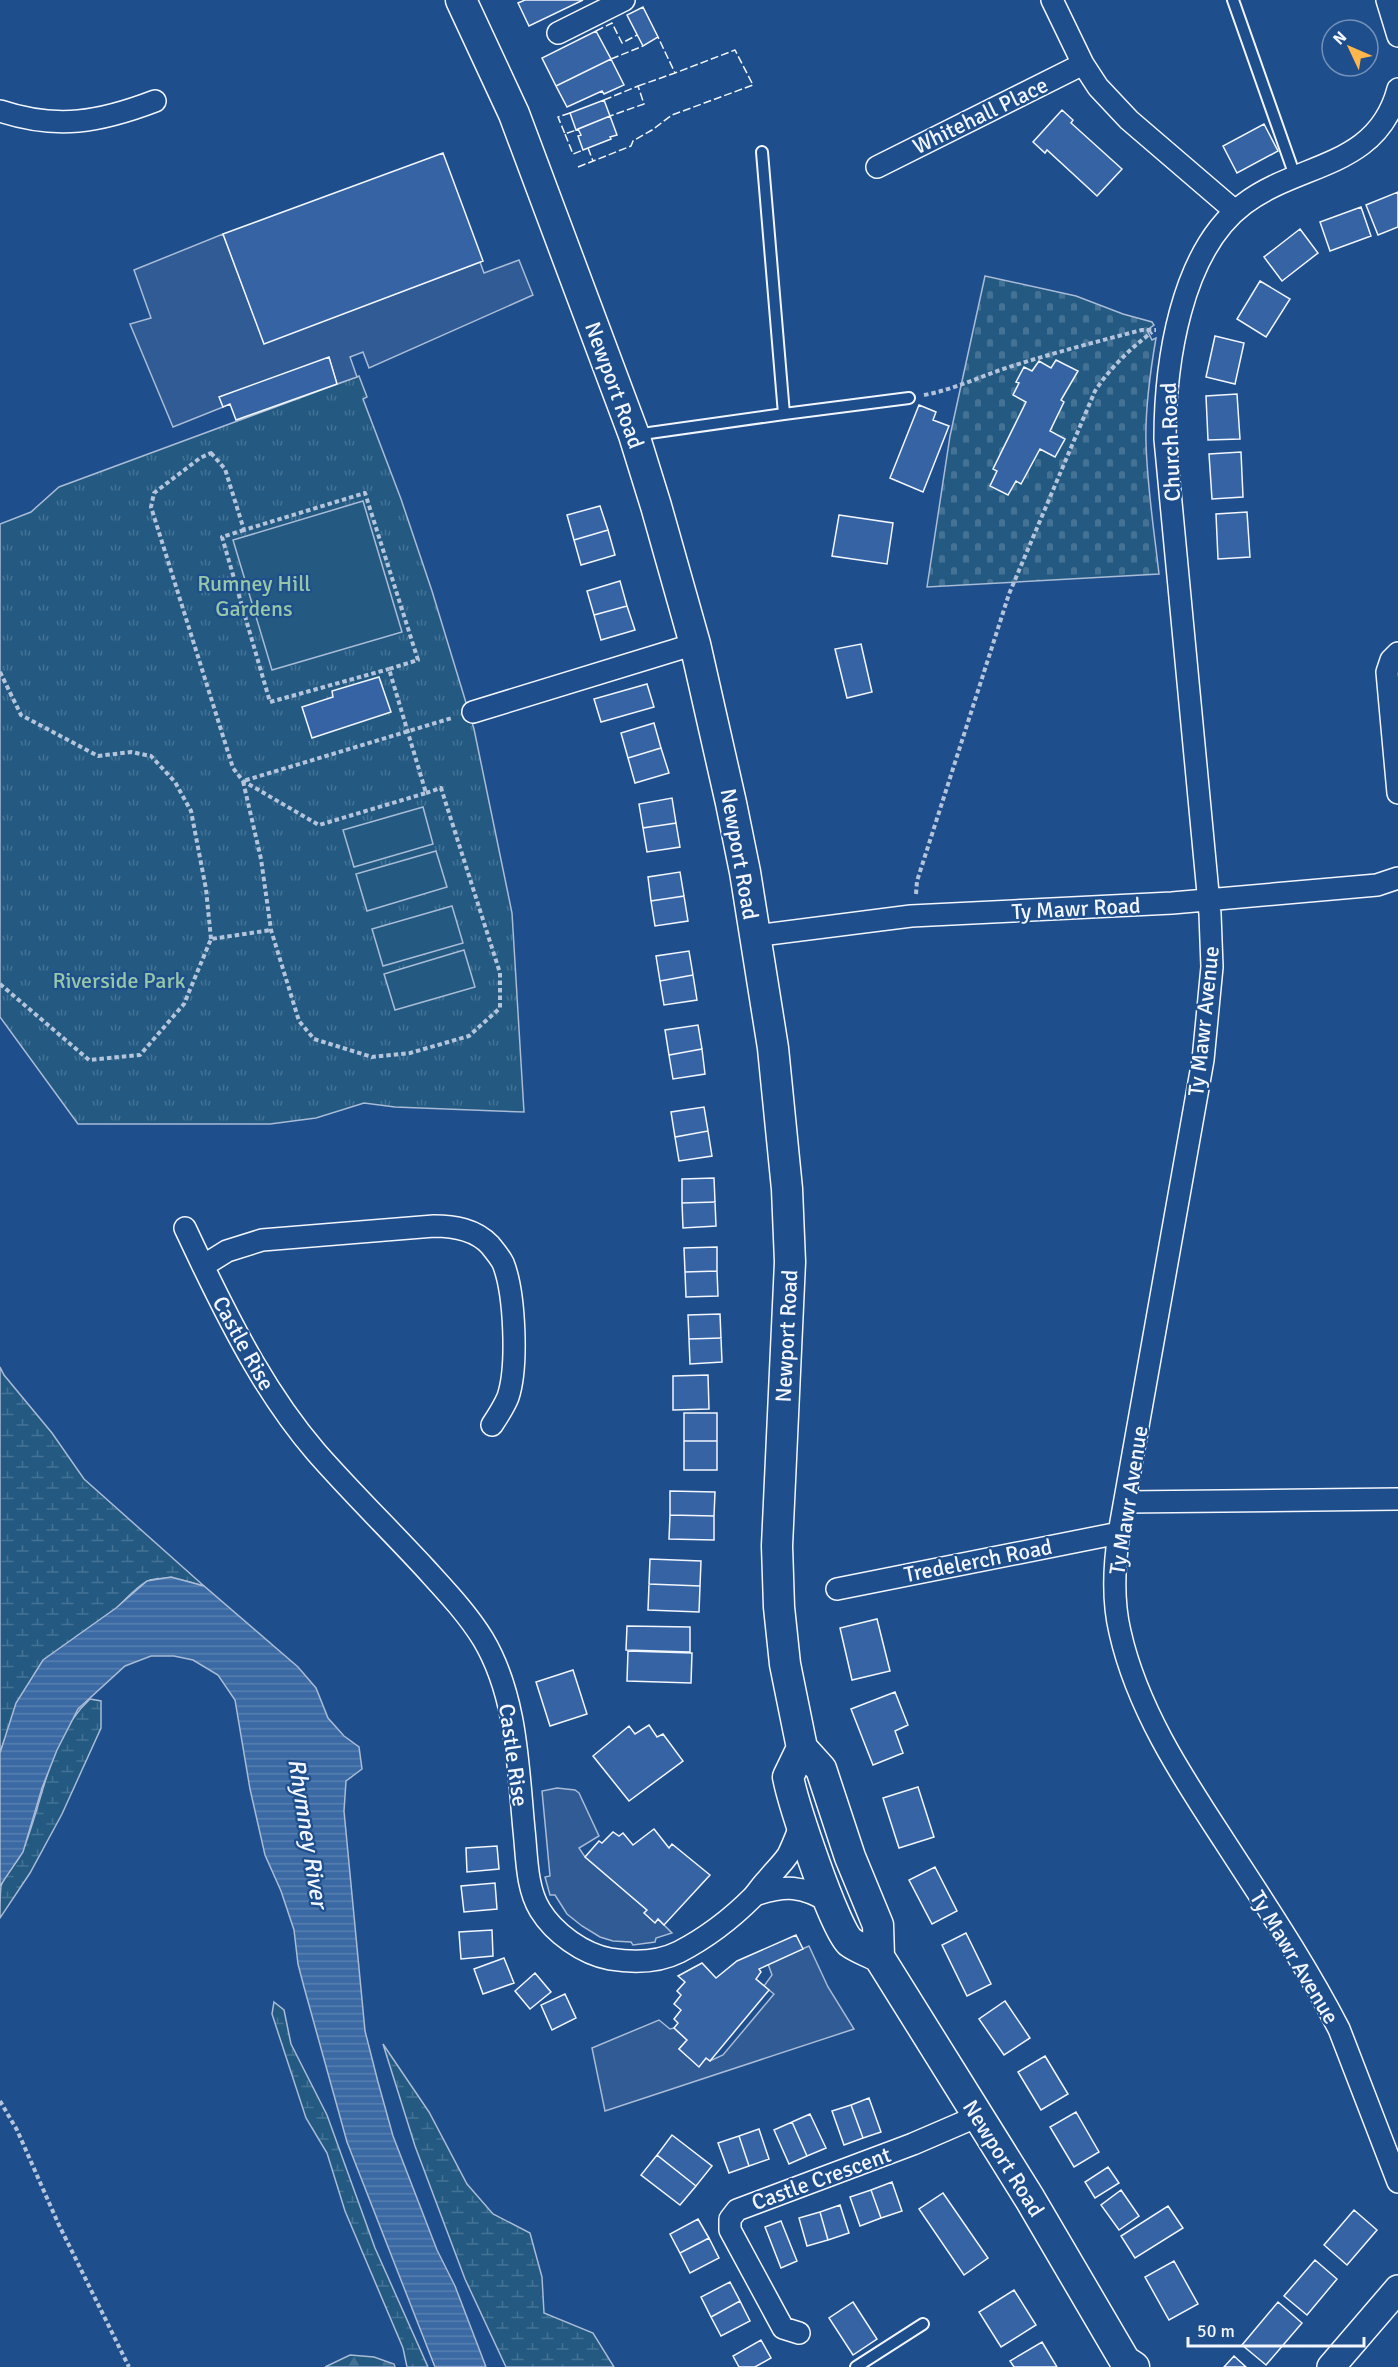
<svg xmlns="http://www.w3.org/2000/svg" width="1398" height="2367" viewBox="0 0 1398 2367" font-family="Signika,sans-serif">
	<style>
		.forest { fill: url(#forest-firs); stroke: #a8bbd7; stroke-width: 1.5 }
		.wetland { fill: url(#wetland-marsh); stroke: #a8bbd7; stroke-width: 1.5 }
		.cemetery { fill: url(#cemetery-stones); stroke: #a8bbd7; stroke-width: 1.5 }
		.park { fill: url(#park-tufts); stroke: #a8bbd7; stroke-width: 1.5 }
		.pitch { fill: #245a82; stroke: #a8bbd7; stroke-width: 1.5 }
		.parking { fill: #305b95; stroke: #a8bbd7; stroke-width: 1.5 }
		.water { fill: url(#water-rules); stroke: #a8bbd7; stroke-width: 1.5 }
		.building { fill: #3563a3; stroke: #f2f6ff; stroke-width: 1.5 }
		.lines { fill: none; stroke-linecap: round; stroke-linejoin: round }
		.service-casing { stroke: #f2f6ff; stroke-width: 14 }
		.minor-casing { stroke: #f2f6ff; stroke-width: 24 }
		.tertiary-casing { stroke: #f2f6ff; stroke-width: 30 }
		.secondary-casing { stroke: #f2f6ff; stroke-width: 33 }
		.path { stroke: #b3c4dc; stroke-width: 4; stroke-dasharray: 4.5 3; stroke-linecap: butt }
		.service { stroke: #1f4e8c; stroke-width: 10 }
		.minor { stroke: #1f4e8c; stroke-width: 21 }
		.tertiary { stroke: #1f4e8c; stroke-width: 27 }
		.secondary { stroke: #1f4e8c; stroke-width: 30 }
		.fence { stroke: #f2f6ff; stroke-width: 1.5; stroke-dasharray: 8 3; stroke-linecap: butt }
		.labels { text-anchor: middle; stroke-width: 4.5; stroke-linejoin: round; paint-order: stroke }
		.street-label { font-size: 22px; fill: #f2f6ff; stroke: #1f4e8c }
		.park-label { font-size: 22px; fill: #97c8a6; stroke: #1f4e8c }
		.water-label { font-size: 24px; font-style: italic; fill: #f2f6ff; stroke: #1f4e8c }
	</style>
	<defs>
		<pattern id="forest-firs" width="22" height="20" patternUnits="userSpaceOnUse" patternTransform="scale(1.5)"><rect width="22" height="20" fill="#245a82"/><path d="M5 1l3.5 6h-7zM16 11l3.5 6h-7z" fill="#447295"/></pattern>
		<pattern id="wetland-marsh" width="20" height="14" patternUnits="userSpaceOnUse" patternTransform="scale(1.5)"><rect width="20" height="14" fill="#245a82"/><path d="M1 5h8M5 5V1M11 12h8M15 12V8" fill="none" stroke="#447295"/></pattern>
		<pattern id="cemetery-stones" width="16" height="16" patternUnits="userSpaceOnUse" patternTransform="scale(1.5)"><rect width="16" height="16" fill="#245a82"/><path d="M2 7V4a2 2 0 0 1 4 0v3zM10 15v-3a2 2 0 0 1 4 0v3z" fill="#447295"/></pattern>
		<pattern id="park-tufts" width="24" height="20" patternUnits="userSpaceOnUse" patternTransform="scale(1.5)"><rect width="24" height="20" fill="#245a82"/><path d="M3 7l-1-3M5 7V3M7 7l1-3M15 17l-1-3M17 17v-4M19 17l1-3" fill="none" stroke="#447295"/></pattern>
		<pattern id="water-rules" width="6" height="5" patternUnits="userSpaceOnUse" patternTransform="scale(1.5)"><rect width="6" height="5" fill="#3b69a3"/><path d="M0 2.5h6" fill="none" stroke="#587fb1"/></pattern>
	</defs>
	<rect width="100%" height="100%" fill="#1f4e8c"/>
	<path class="forest" d="M350,2355L374,2357L394,2364L395,2367H325Z"/>
	<path class="wetland" d="M0,1367L4,1375L52,1433L84,1479L204,1586C185,1581 169,1575 150,1580C126,1587 27,1714 4,1741L0,1753Z
		M90,1699L101,1701V1728L62,1814L30,1873L0,1918C0,1909 0,1894 1,1886C5,1873 18,1863 23,1850C44,1800 48,1738 90,1699Z
		M274,2002L284,2010L291,2044L327,2115L375,2248L428,2367H407L403,2348L345,2211L327,2153L306,2118L272,2014Z
		M383,2044L429,2112L467,2184L493,2214L530,2233L542,2277L544,2313L593,2333L614,2367H506L465,2279L415,2146Z"/>
	<path class="cemetery" d="M985,276L1076,296L1123,314L1152,322L1154,325L1147,330L1152,340L1156,338C1150,373 1145,407 1146,442C1147,486 1154,530 1159,574L927,587L950,436Z"/>
	<path class="park" d="M359,376L367,397L363,399L401,499L432,591L474,729L512,913L524,1112L395,1107L364,1103L316,1118L270,1124H78L0,1017V524L31,512L59,487Z"/>
	<path class="pitch" d="M363,501L402,632L272,670L233,540Z
		M423,807L433,844L354,867L343,830Z
		M436,851L447,887L367,911L356,874Z
		M452,906L463,943L383,966L372,929Z
		M464,950L475,987L395,1010L384,974Z"/>
	<path class="parking" d="M223,234L264,343L480,262L484,273L519,260L533,295L369,368L363,352L350,357L357,377L337,384L329,358L220,397L223,407L173,427L130,324L151,318L134,270Z
		M557,1788L575,1790L579,1793L599,1836L579,1848L585,1857L647,1910L645,1913L655,1922L658,1919L672,1933L656,1938L655,1942L633,1945L631,1942L613,1941L600,1937L582,1926L567,1914L555,1895H550L545,1877L550,1876L542,1791Z
		M809,1946L828,1987L854,2029L605,2111L592,2048L659,2020L670,2029L674,2028L687,2040L679,2049L699,2066L706,2058L710,2061L723,2055L774,1994L764,1986L772,1975L768,1964Z"/>
	<path class="water" d="M171,1577L204,1586L298,1667L316,1688L328,1718L344,1736L359,1747L362,1769L346,1781L344,1811L365,2031L378,2082L393,2136L437,2250L455,2286L486,2367H435L347,2142L304,1987L298,1964L294,1930L281,1891L265,1855L250,1789L235,1700L218,1675L193,1660L174,1656H151L125,1666L78,1709L57,1750L42,1788L23,1852L0,1886V1753L16,1703L43,1660L116,1608L147,1581Z"/>
	<path class="building" d="M525,0H583L529,26L518,3Z
		M643,7L658,37L643,46L627,15Z
		M596,31L611,59L556,86L542,58Z
		M611,59L624,85L604,94L602,91L567,107L556,86Z
		M604,100L610,116L576,130L570,113Z
		M1062,110L1073,120L1071,123L1122,169L1097,196L1047,150L1045,153L1033,142Z
		M610,116L617,135L610,137L611,139L583,150L578,136L581,135L578,129Z
		M1264,124L1278,151L1237,173L1223,146Z
		M443,153L483,261L264,344L223,234Z
		M1398,192V227L1378,235L1366,205Z
		M1361,207L1371,236L1330,251L1320,222Z
		M1300,229L1318,253L1282,281L1264,257Z
		M1260,281L1290,299L1266,337L1237,319Z
		M1215,336L1244,343L1235,384L1206,377Z
		M329,357L337,384L236,420L230,404L223,407L219,397Z
		M1056,360L1078,371L1061,400L1064,402L1050,431L1065,439L1055,457L1040,449L1021,484L1016,481L1008,495L990,486L997,471L993,469L1026,402L1013,395L1019,383L1016,382L1024,367L1032,371L1039,361L1051,368Z
		M1237,394L1240,439L1208,440L1206,396Z
		M919,405L936,412L933,420L949,426L923,492L890,478Z
		M1241,452L1243,497L1212,499L1209,454Z
		M600,506L608,530L574,540L567,515Z
		M1247,512L1250,557L1218,559L1216,514Z
		M839,515L893,523L887,564L832,556Z
		M608,530L615,555L581,565L574,540Z
		M620,581L627,606L594,615L587,591Z
		M627,606L635,630L601,640L594,615Z
		M861,644L872,692L847,698L835,649Z
		M379,677L391,712L312,738L302,707L333,697L332,691Z
		M647,684L654,707L601,722L594,699Z
		M654,723L661,748L628,758L621,733Z
		M661,748L669,773L635,783L628,758Z
		M672,798L676,823L643,828L639,804Z
		M676,823L680,847L647,852L643,828Z
		M680,872L684,896L651,901L648,877Z
		M684,896L688,921L655,926L651,901Z
		M689,951L693,975L660,981L656,956Z
		M693,975L697,1000L664,1005L660,981Z
		M698,1025L702,1049L669,1055L665,1030Z
		M702,1049L705,1074L673,1079L669,1055Z
		M704,1107L708,1131L675,1137L671,1112Z
		M708,1131L712,1156L679,1161L675,1137Z
		M714,1178L715,1202L682,1203V1179Z
		M715,1202L716,1226L683,1228L682,1203Z
		M717,1247V1271L685,1272L684,1248Z
		M717,1271L718,1296L686,1297L685,1272Z
		M720,1314L721,1338L689,1339L688,1315Z
		M721,1338L722,1362L690,1364L689,1339Z
		M708,1375L709,1409L673,1410V1376Z
		M684,1413H717V1441H684Z
		M684,1441H717V1470H684Z
		M670,1491L715,1492L714,1516L670,1515Z
		M670,1515L714,1516V1540L669,1539Z
		M650,1559L701,1561L700,1586L649,1584Z
		M649,1584L700,1586L699,1612L648,1610Z
		M877,1619L890,1671L852,1680L840,1628Z
		M627,1626L690,1627V1652L626,1650Z
		M628,1651L692,1653L691,1683L627,1681Z
		M573,1670L587,1714L550,1726L536,1682Z
		M895,1692L908,1725L895,1731L903,1753L873,1765L851,1709Z
		M649,1725L657,1737L663,1734L683,1761L629,1801L593,1756L629,1726L635,1734Z
		M918,1787L934,1837L899,1848L883,1798Z
		M654,1829L669,1848L672,1844L710,1875L664,1925L658,1919L655,1923L644,1913L647,1910L585,1857L599,1841L602,1843L613,1832L619,1836L623,1833L633,1845Z
		M497,1846L499,1869L467,1872L466,1848Z
		M935,1867L957,1911L932,1924L909,1880Z
		M495,1883L497,1909L464,1912L461,1886Z
		M492,1930L493,1956L461,1959L459,1932Z
		M966,1933L991,1984L967,1996L942,1945Z
		M796,1935L803,1949L759,1969L761,1972L756,1979L769,1990L710,2061L706,2058L699,2067L679,2049L687,2040L674,2028L678,2023L674,2019L681,2010L674,2004L681,1995L677,1991L685,1982L678,1976L702,1963L716,1978L737,1961Z
		M504,1958L514,1983L483,1994L474,1969Z
		M535,1973L551,1992L530,2009L515,1991Z
		M565,1994L576,2018L552,2030L541,2005Z
		M1005,2001L1030,2038L1004,2055L979,2019Z
		M1045,2056L1068,2094L1041,2110L1018,2072Z
		M869,2098L881,2132L863,2138L851,2105Z
		M851,2105L863,2138L844,2145L832,2111Z
		M1076,2112L1099,2152L1074,2167L1050,2127Z
		M810,2114L826,2148L807,2156L792,2122Z
		M792,2122L807,2156L789,2164L774,2130Z
		M759,2129L769,2159L749,2166L739,2136Z
		M672,2135L712,2166L696,2186L657,2155Z
		M739,2136L749,2166L729,2173L718,2143Z
		M657,2155L696,2186L680,2205L641,2175Z
		M1108,2167L1119,2183L1095,2198L1085,2182Z
		M892,2182L902,2211L881,2218L871,2190Z
		M871,2190L881,2218L860,2226L850,2197Z
		M1121,2190L1139,2216L1119,2230L1101,2205Z
		M943,2193L988,2258L964,2275L919,2209Z
		M840,2205L849,2233L828,2240L820,2212Z
		M1168,2206L1183,2228L1135,2258L1121,2236Z
		M1354,2210L1377,2230L1347,2265L1324,2245Z
		M820,2212L828,2240L807,2246L799,2218Z
		M698,2219L709,2238L680,2253L670,2234Z
		M781,2221L797,2261L781,2268L765,2227Z
		M709,2238L719,2258L690,2273L680,2253Z
		M1315,2260L1337,2279L1307,2315L1284,2296Z
		M1174,2261L1198,2304L1169,2320L1145,2277Z
		M730,2282L740,2301L711,2317L701,2297Z
		M1014,2290L1036,2325L1001,2347L979,2312Z
		M740,2301L750,2321L721,2336L711,2317Z
		M853,2302L877,2339L853,2355L829,2318Z
		M1278,2302L1302,2323L1266,2365L1242,2345Z
		M761,2340L771,2358L755,2367H739L733,2356Z
		M1042,2342L1057,2367H1014L1010,2361Z
		M1234,2356L1246,2367H1224Z"/>
	<g class="lines">
		<defs>
			<path id="service" d="M1233,0L1295,176
				M784,414L909,398
				M635,435L784,414L762,152
				M856,2367L923,2324"/>
			<path id="minor" d="M1052,0L1083,64L1098,87L1129,120L1235,211
				M1387,0L1398,36
				M558,33L624,0
				M1398,89C1377,169 1299,162 1244,204C1180,252 1165,365 1165,439L1210,914L1212,967L1203,1060L1119,1533C1114,1566 1112,1599 1120,1632C1137,1708 1181,1775 1223,1839C1263,1901 1305,1963 1339,2029L1398,2182
				M0,111C57,130 100,122 155,101
				M877,167L1083,64
				M1398,653L1391,660L1387,672L1398,793
				M473,712L695,644
				M754,936L911,916L1172,903L1377,885L1398,878
				M185,1228L203,1266
				M492,1425C498,1416 504,1407 508,1397C518,1367 515,1293 503,1263C500,1257 494,1250 490,1245C475,1229 454,1226 434,1226L262,1240L227,1251L203,1266C235,1332 268,1396 316,1452C351,1492 389,1529 425,1568C445,1590 467,1613 483,1639C517,1696 518,1767 524,1830C527,1856 526,1887 540,1910C554,1933 583,1954 610,1959C634,1963 657,1963 679,1952C706,1938 732,1918 753,1897C758,1891 762,1885 767,1880C774,1871 782,1864 788,1855C793,1845 797,1834 801,1824
				M1125,1502L1398,1499
				M837,1589L1119,1533
				M755,1895C785,1885 802,1885 831,1903
				M799,2333L783,2328L730,2230V2219L737,2210L913,2144L978,2116"/>
			<path id="tertiary" d="M1331,2367L1398,2289"/>
			<path id="secondary" d="M461,0L514,114L634,435L656,506L695,644L731,803L745,872L773,1048L787,1189L790,1262L777,1546L779,1607L785,1664L802,1748L821,1769L850,1857L878,1925L879,1957L1030,2199L1125,2361L1134,2367
				M802,1748L788,1777C793,1803 834,1928 850,1942C858,1948 870,1952 879,1957"/>
		</defs>
		<use href="#service" class="service-casing"/>
		<use href="#minor" class="minor-casing"/>
		<use href="#tertiary" class="tertiary-casing"/>
		<use href="#secondary" class="secondary-casing"/>
		<path class="path" d="M924,395C952,390 977,378 1003,369C1049,354 1095,342 1142,330H1156
			M211,453L225,469L244,530L365,493L418,660L389,669L426,793L319,825L243,781L233,768L151,507L154,493L200,458Z
			M244,530L222,537L270,702L389,669
			M0,672L21,715L98,756L131,752L151,756L175,782L191,811L206,889L211,939
			M426,793L441,788L500,973V1008L469,1036L410,1053L372,1057L314,1039L299,1021L271,930L261,859L243,781L452,718
			M916,894L917,881L1009,594L1095,391C1110,368 1130,349 1152,332
			M0,984L89,1060L140,1055L184,1004L211,939L271,930
			M0,2101L17,2130L58,2223L129,2367"/>
		<use href="#service" class="service"/>
		<use href="#minor" class="minor"/>
		<use href="#tertiary" class="tertiary"/>
		<use href="#secondary" class="secondary"/>
		<path class="fence" d="M596,31L612,23L622,43L637,35
			M611,59L643,46
			M638,86L675,73L658,37
			M604,100L638,86L644,104L610,116
			M570,113L558,117L565,134L576,130
			M565,134L573,154L583,150
			M588,148L593,161
			M578,167L631,146L633,141L652,130L672,115L753,85L735,50L675,73"/>
	</g>
	<g class="labels">
		<g class="street-label">
			<text transform="translate(980 115) rotate(-26)" y="8">Whitehall Place</text>
			<text transform="translate(615 385) rotate(70)" y="8">Newport Road</text>
			<text transform="translate(1170 442) rotate(-92)" y="8">Church Road</text>
			<text transform="translate(740 854) rotate(80)" y="8">Newport Road</text>
			<text transform="translate(1076 908) rotate(-3)" y="8">Ty Mawr Road</text>
			<text transform="translate(1203 1021) rotate(-84)" y="8">Ty Mawr Avenue</text>
			<text transform="translate(786 1336) rotate(-87)" y="8">Newport Road</text>
			<text transform="translate(244 1343) rotate(61)" y="8">Castle Rise</text>
			<text transform="translate(1128 1500) rotate(-81)" y="8">Ty Mawr Avenue</text>
			<text transform="translate(978 1560) rotate(-11)" y="8">Tredelerch Road</text>
			<text transform="translate(514 1755) rotate(82)" y="8">Castle Rise</text>
			<text transform="translate(1295 1957) rotate(59)" y="8">Ty Mawr Avenue</text>
			<text transform="translate(1004 2158) rotate(58)" y="8">Newport Road</text>
			<text transform="translate(821 2178) rotate(-20)" y="8">Castle Crescent</text>
		</g>
		<g class="park-label">
			<text x="254" y="591">Rumney Hill<tspan x="254" dy="25">Gardens</tspan></text>
			<text x="119" y="988">Riverside Park</text>
		</g>
		<g class="water-label">
			<text transform="translate(308 1833) rotate(81)" y="8">Rhymney River</text>
		</g>
	</g>
	<g transform="translate(1350 48) rotate(314)"><circle r="28" fill="#1f4e8c" stroke="#7391ba" stroke-width="1.5"/>
	<path d="M0-4.5L10 22L0 15L-10 22Z" fill="#ffb74d"/>
	<text y="-9" font-size="16" font-weight="bold" text-anchor="middle" fill="#f2f6ff">N</text>
	</g>
	<path d="M1188 2337v9h176v-9" fill="none" stroke="#f2f6ff" stroke-width="3"/>
	<text x="1197" y="2337" font-size="18" fill="#f2f6ff" stroke="#1f4e8c" stroke-width="4.5" paint-order="stroke">50 m</text>
</svg>
